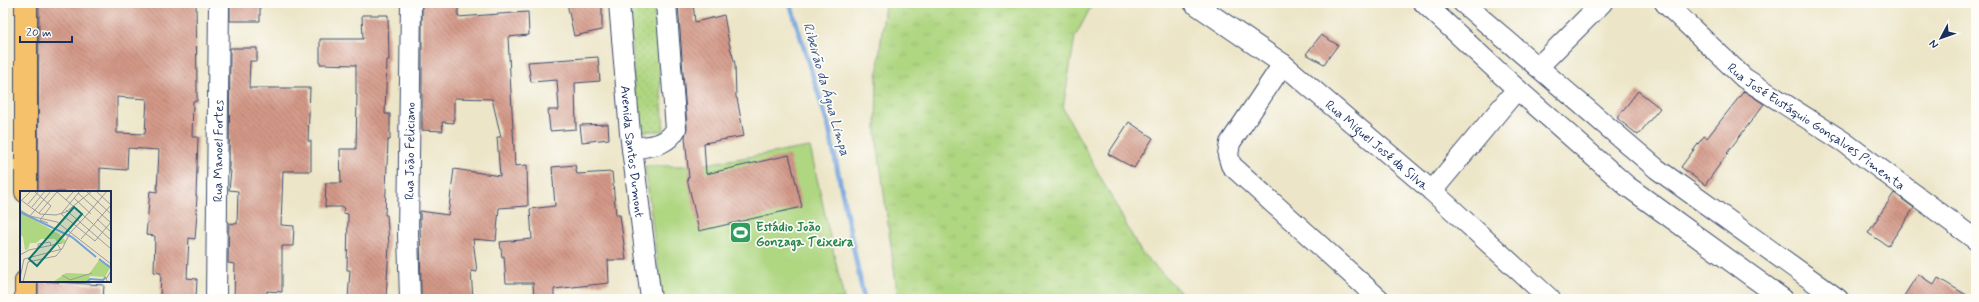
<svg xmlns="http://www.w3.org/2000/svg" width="1979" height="302" viewBox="0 0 1979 302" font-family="Mynerve,sans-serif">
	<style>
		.grass { fill: url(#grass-tufts); stroke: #658270 }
		.park { fill: url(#park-dots); stroke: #658270 }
		.pitch { fill: #afd681; stroke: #658270 }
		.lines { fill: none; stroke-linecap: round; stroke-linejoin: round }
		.stream { stroke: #71a2dc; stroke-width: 5 }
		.building { fill: url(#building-back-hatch); fill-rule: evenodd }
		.minor-casing { stroke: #3a4a6e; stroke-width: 22 }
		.primary-casing { stroke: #3a4a6e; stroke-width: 24 }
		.minor { stroke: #fff; stroke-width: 20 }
		.primary { stroke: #f5c16b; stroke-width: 22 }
		.labels { text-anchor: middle; stroke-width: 3.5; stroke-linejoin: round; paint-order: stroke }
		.street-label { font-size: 13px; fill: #1b2f5e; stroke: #fdfcf7 }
		.leisure-label { font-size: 13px; font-weight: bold; fill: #27864d; stroke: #fdfcf7; text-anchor: start }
		.water-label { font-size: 14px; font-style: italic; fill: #39578a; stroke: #fdfcf7 }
		.inset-river { fill: none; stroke: #71a2dc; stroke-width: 2 }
		.inset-road { fill: none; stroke: #989c9d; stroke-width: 1 }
		.view { fill: #0f766e; fill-opacity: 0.15; stroke: #0f766e; stroke-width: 2 }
		.inset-edge { fill: none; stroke: #1b2f5e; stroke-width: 2 }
	</style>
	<defs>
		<pattern id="grass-tufts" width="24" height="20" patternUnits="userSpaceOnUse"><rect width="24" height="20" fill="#afd681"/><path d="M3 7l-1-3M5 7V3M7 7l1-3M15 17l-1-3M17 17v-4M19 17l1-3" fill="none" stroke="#96b872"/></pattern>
		<pattern id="park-dots" width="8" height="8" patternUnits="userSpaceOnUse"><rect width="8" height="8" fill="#afd681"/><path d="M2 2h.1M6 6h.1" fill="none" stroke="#96b872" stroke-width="1.8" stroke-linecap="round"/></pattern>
		<pattern id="building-back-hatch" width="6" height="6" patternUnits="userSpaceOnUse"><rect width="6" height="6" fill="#d39887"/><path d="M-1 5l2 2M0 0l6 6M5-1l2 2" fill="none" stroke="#aa7c72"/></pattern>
	</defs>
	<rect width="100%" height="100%" fill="#fdfcf7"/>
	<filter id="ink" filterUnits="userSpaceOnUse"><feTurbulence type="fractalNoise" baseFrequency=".025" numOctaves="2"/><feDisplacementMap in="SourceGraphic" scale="8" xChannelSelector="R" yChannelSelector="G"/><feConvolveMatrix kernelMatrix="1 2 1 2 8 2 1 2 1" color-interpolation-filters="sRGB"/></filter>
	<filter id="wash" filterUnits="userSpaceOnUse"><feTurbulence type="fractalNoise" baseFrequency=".012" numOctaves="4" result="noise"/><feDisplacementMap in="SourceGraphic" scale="16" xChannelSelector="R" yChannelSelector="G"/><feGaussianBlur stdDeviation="0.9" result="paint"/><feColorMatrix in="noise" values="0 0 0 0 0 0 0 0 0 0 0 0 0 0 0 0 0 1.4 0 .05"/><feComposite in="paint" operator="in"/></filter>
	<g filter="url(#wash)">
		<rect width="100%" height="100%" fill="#ece5c7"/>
		<path class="grass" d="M885,3H1093L1075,37L1063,108L1141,252L1187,299H898L876,133L877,78Z"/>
		<path class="park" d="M629,3H654L664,131H637Z"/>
		<path class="pitch" d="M810,147L844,299H662L645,166H693Z"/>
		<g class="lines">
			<path class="stream" d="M790,3L829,128L864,299"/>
		</g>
		<g id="blocks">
			<path class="building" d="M39,3H196L197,88V101H193L192,137H198L196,196H197L196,213H197L195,239L189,238L187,278L197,279L196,299L160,298L161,273L154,272L155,236L146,235L150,191L157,192L159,150L128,148L127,170L100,168V192H38ZM117,97L147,99L145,134L117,133Z
				M230,3H260V21H230Z
				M422,3H458V17L528,12L529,35L508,37L515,166L527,165L528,206L499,208L496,241L473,239L477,272L471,271L473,299H421L420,211L448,215L454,169L500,176L497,137H501L492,99L454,98V123L442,122L443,131L422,130Z
				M567,3H602V30L574,36Z
				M678,3H693L695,22L724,15L729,43L735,64L736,98H737L744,136L704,143L706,174L789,155L802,207L699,231L687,178H689L685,137L687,128Z
				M362,15H388L389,60H387L385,114H390V140H388L385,215H387L389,245L386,299H348L350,270H347L348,214L343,213L344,207H325L326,183H341L340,149H356L357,95H356V65L320,64V39H363Z
				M1321,35L1338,45L1324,64L1306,54Z
				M230,48H257V61H250L249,88H310L308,141H311V171H283L281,225L294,226L293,246H282V292L267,291V299H234L235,264L228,263L229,223L237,224L238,191L229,190L231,171H229Z
				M598,57L600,81L575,83L576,129L550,131L548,110H559L557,80L531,82L528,62Z
				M1638,91L1660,108L1638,135L1617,118Z
				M1744,91L1764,104L1727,153H1728L1705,185L1681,167L1704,136L1707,138Z
				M1129,122L1153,138L1134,168L1108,154Z
				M608,124L609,139L582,142L580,125Z
				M575,165L577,174L612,172L616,215H620L626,260H608L609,283L554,289V299H534L533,283H506L504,256L502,257L500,242L532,239L530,209L555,206L552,167Z
				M1894,193L1914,208L1888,246L1868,233Z
				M1918,274L1934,285L1938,278L1973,299H1902Z
				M38,281L104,285L103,299H38Z"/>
		</g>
	</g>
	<g filter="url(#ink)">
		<use href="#blocks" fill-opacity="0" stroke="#3a4a6e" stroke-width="1"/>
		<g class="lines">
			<defs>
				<g id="minor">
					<path id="s1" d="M619,3L630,133L651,299"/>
					<path id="s2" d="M1194,3L1283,64L1432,191L1550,299"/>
					<path d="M1424,3L1517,89L1627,186L1783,299"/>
					<path d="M1463,3L1657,169L1838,299"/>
					<path id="s3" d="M1665,3L1744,78L1844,142L1976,240"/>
					<path d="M1283,64L1230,143L1228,155L1231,165L1379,299"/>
					<path d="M1538,67L1602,3"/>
					<path d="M632,149C650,145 666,147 676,129L666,3"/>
					<path d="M1432,191L1517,89"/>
					<path id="s4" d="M216,299L219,3"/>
					<path id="s5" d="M410,299L408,234L411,3"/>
				</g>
				<path id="primary" d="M26,3V192
					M26,281V299"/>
			</defs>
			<use href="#minor" class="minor-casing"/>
			<use href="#primary" class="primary-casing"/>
			<use href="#minor" class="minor"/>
			<use href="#primary" class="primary"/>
		</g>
	</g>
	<defs>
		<symbol id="stadium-square" viewBox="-11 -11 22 22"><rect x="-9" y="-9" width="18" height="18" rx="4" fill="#2e9e5b" stroke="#fdfcf7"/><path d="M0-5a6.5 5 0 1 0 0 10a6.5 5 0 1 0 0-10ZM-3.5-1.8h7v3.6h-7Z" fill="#fff"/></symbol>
	</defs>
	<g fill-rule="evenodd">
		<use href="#stadium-square" x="728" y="220" width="25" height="25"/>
	</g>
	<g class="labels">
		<g class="street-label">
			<text dy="5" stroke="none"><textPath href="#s3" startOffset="196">Rua José Eustáquio Gonçalves Pimenta</textPath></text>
			<text dy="5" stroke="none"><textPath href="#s2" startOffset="232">Rua Miguel José da Silva</textPath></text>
			<text dy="5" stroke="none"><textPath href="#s4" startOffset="148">Rua Manoel Fortes</textPath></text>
			<text dy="5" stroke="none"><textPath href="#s5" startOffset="148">Rua João Feliciano</textPath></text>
			<text dy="5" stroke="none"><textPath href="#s1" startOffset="149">Avenida Santos Dumont</textPath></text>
		</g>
		<g class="leisure-label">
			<text x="756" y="231">Estádio João<tspan x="756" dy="15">Gonzaga Teixeira</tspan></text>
		</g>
		<g class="water-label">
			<text transform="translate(827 89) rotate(74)" y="5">Ribeirão da Água Limpa</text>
		</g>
	</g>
	<g transform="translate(20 191)">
		<rect width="91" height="91" fill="#ece5c7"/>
		<path d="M0,21L39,43L46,50L44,54L43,52L38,53L35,48H21L16,52H10L8,58L5,59L3,46L0,43ZM79,69L91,75L85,86L70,85L67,91H33L46,82L69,83Z" fill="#afd681"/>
		<path class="inset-river" d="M0,21L52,46L76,66M79,68L91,77M67,91L70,88L83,89L86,86"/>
		<path class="inset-road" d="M14,0L31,15L20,29L28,32M36,0L91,49M60,0L41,23L75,50L91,31M66,0L91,23M76,0L91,14M58,2L91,32M54,7L71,23M1,9L20,23L36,24L46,21L72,0M2,9L11,0M46,9L54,0M8,13L19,0M12,16L25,0M0,19L10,25L37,31L91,73M46,19L91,58M19,22L37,1M10,25L31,0M65,26L87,0M77,28L91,41M61,48L91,14M18,57V53L30,51L31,55M0,64L9,59L42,52M42,84L50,89L72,82M0,87L4,68L42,58L50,42L65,26M3,91L8,71L36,65L41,59L38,54M88,91L86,88L91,80"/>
		<path class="view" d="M54,16L62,23L17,75L9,68Z"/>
		<rect width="91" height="91" class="inset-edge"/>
	</g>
	<rect width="1979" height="302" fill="none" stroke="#fdfcf7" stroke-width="16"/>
	<g transform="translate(1941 38) rotate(229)" stroke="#fdfcf7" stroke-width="3" paint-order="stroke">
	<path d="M0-3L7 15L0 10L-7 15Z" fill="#1b2f5e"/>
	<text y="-6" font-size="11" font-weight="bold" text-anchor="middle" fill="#1b2f5e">N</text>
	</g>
	<path d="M20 36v6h52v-6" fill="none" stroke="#1b2f5e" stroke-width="2"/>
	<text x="26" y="36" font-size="12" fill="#1b2f5e" stroke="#fdfcf7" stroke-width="3" paint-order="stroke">20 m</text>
</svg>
